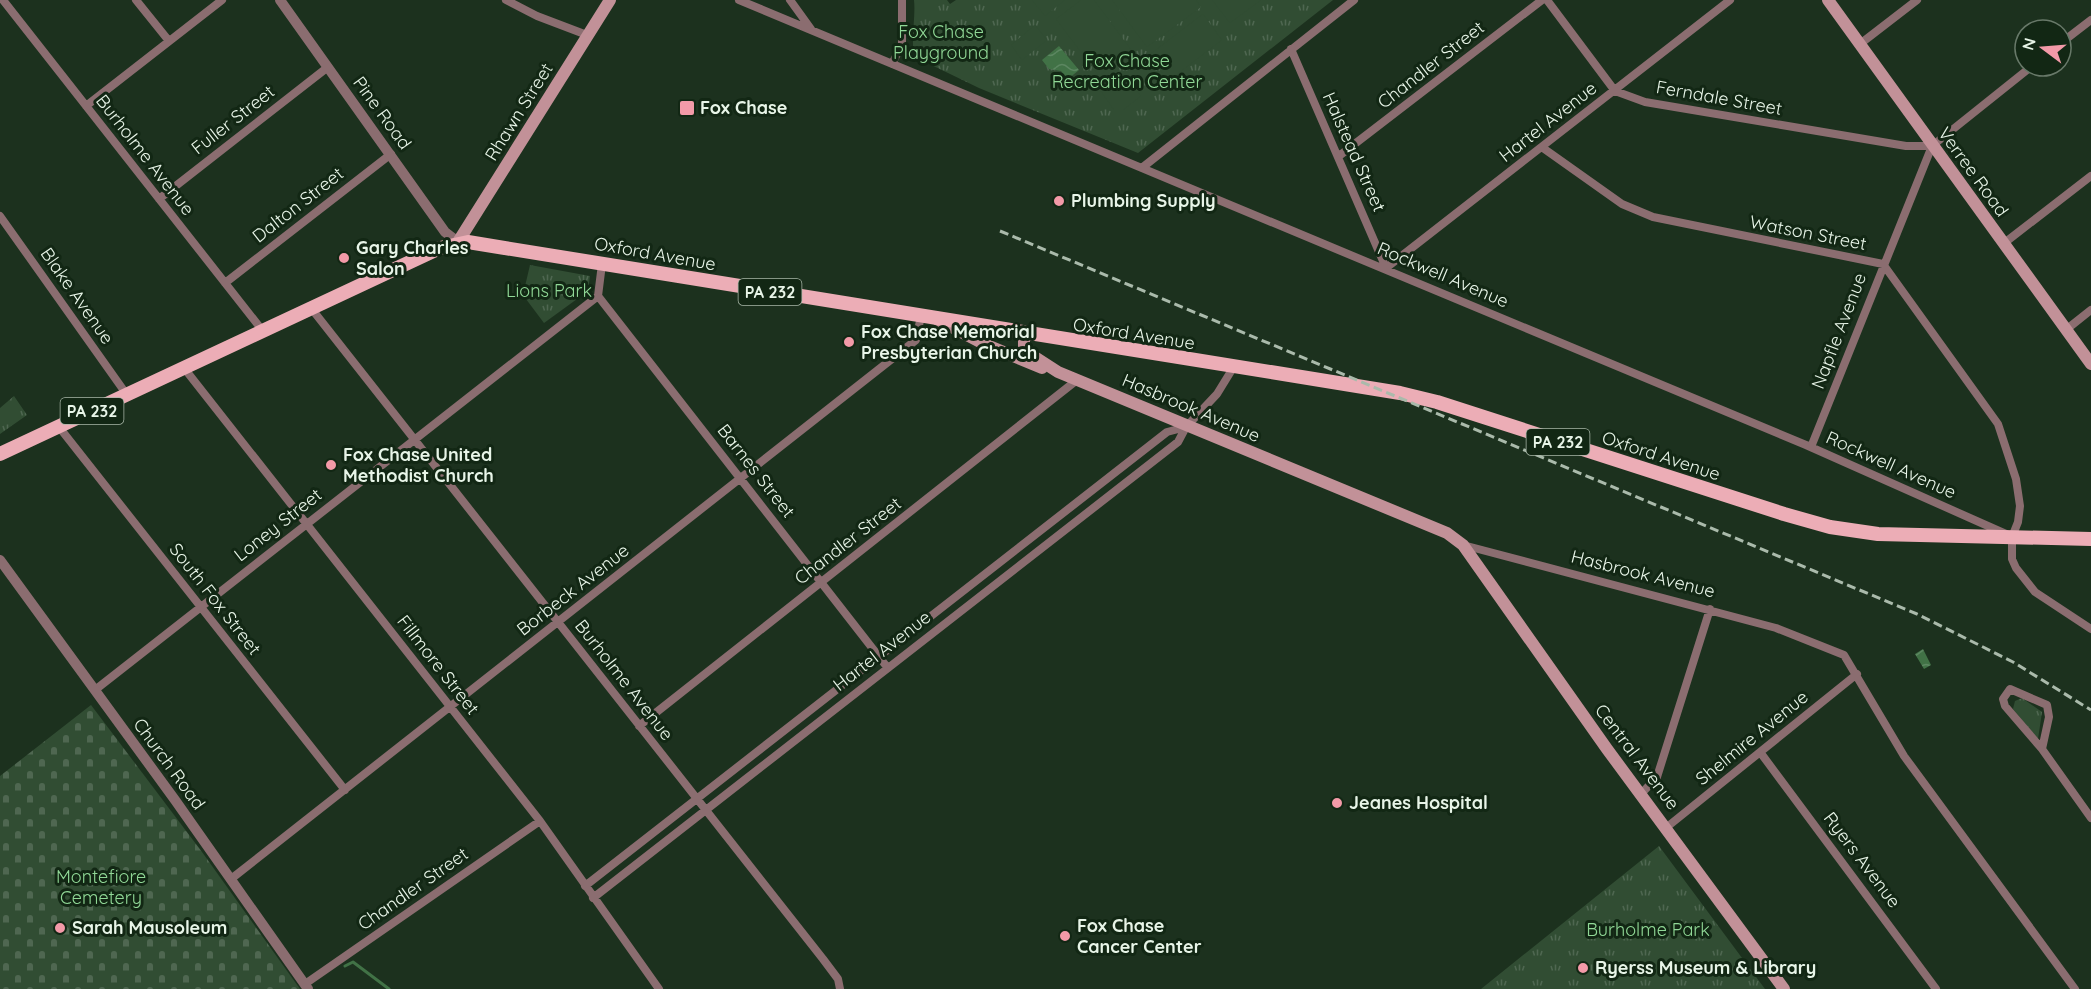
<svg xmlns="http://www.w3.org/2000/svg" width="2091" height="989" viewBox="0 0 2091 989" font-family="Quicksand,sans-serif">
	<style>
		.grass { fill: url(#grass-tufts) }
		.cemetery { fill: url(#cemetery-stones) }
		.pitch { fill: #314d33 }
		.water { fill: url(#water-waves) }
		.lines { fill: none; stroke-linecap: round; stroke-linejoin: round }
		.stream { stroke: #417246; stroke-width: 3 }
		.minor { stroke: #8b6d70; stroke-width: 8 }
		.tertiary { stroke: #8b6d70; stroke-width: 10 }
		.secondary { stroke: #c29198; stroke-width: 12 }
		.primary { stroke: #ecadb6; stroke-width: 14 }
		.rail { stroke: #aabaab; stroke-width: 3; stroke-dasharray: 9 4.5; stroke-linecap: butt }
		.poi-dot { fill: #f39aa8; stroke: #122714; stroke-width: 2 }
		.labels { text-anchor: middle; stroke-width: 6; stroke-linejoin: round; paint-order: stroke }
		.shield { fill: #122714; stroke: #a8b7a8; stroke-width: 1.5 }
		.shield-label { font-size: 16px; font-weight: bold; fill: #e8f5e8 }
		.park-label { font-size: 18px; fill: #91d997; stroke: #122714 }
		.street-label { font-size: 18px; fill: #e8f5e8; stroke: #122714 }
		.poi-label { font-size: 18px; font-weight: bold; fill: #e8f5e8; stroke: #122714; text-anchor: start }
	</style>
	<defs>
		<pattern id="grass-tufts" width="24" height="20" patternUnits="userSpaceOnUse" patternTransform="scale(1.5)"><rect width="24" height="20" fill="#314d33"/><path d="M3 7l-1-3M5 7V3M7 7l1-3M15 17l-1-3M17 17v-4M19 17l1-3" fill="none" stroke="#4f6751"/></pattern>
		<pattern id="cemetery-stones" width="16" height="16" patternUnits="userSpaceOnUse" patternTransform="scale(1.5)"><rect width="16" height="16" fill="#314d33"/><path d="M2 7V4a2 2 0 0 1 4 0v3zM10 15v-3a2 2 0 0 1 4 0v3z" fill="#4f6751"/></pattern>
		<pattern id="water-waves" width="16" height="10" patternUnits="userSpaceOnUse" patternTransform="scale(1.5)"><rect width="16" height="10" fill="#417246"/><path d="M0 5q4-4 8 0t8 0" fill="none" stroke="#5c8761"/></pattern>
	</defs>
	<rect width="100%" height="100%" fill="#1c311e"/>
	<path class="grass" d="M914,0H947L950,4L956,0H1333L1138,153L979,88L915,57C910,48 916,15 914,0Z
		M530,265L590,276L588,291L544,323L523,295Z
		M14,396L27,415L0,434V408Z
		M2022,698L2042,712L2038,739L2013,709L2015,701Z
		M1659,846L1765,989H1481Z"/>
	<path class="cemetery" d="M91,705L202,852L300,989H0V776Z"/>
	<path class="pitch" d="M1032,0H1065L1045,16Z
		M1081,0H1094L1132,51L1099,76L1056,19Z
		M1112,0H1196L1201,7L1147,47Z
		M1212,0H1261L1230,23Z
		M1203,14L1222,40L1168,81L1149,55Z
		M1035,25L1047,40L1022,60L1011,45Z
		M1123,77L1141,96L1123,110H1114L1100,90Z"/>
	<path class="water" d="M1059,46L1079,70L1068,79L1061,71L1049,69L1042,60Z
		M1923,649L1931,665L1924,669L1915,654Z"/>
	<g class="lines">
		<path class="stream" d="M345,966L353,962L389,989"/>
		<path class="minor" d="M3,0L262,330
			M136,0L169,41
			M506,0L537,16L587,35
			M739,0L1806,445L2006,534
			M790,0L811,29
			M1547,0L1615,91L1645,102L1906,146H1932
			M2061,43L2091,20
			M1860,44L1917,0
			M1291,49L1386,268L1730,0
			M892,64L902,44V0
			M86,106L222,0
			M1543,148L1622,204L1653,217L1883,264L1998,424L2016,479L2020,506L2018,522L2012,537V559L2016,568L2035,592L2091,629
			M1339,156L1542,0
			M1143,167L1354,0
			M159,199L328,67
			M0,216L127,395
			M2003,244L2091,176
			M225,283L391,154
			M598,296L887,667
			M311,308L823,959L838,979L840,989
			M2067,329L2091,310
			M184,368L540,821L659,989
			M59,427L345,790
			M1811,447L1932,146L2032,66
			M1463,545L1776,628L1844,655L1904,756L2075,989
			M2010,689L2047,705L2049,717L2042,749L2005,706L2003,699Z
			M95,690L598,296L602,264
			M639,726L1077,380
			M2042,749L2091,818
			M1760,752L1936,989
			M1641,794L1657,777L1710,609
			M1667,827L1857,674
			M231,879L916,340L921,316
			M585,886L1167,432L1186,427
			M593,898L1178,442L1186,427L1217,394L1233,368
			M305,984L540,821"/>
		<path class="tertiary" d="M280,0L445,232L458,242
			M0,560L175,800L308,989"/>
		<path class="secondary" d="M1828,0L2091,364
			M458,242L610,0
			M938,320L982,343L1042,368
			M1024,334V350L1058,372L1447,533L1463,545L1607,749L1784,989"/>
		<path class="primary" d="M0,454L440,248L468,242L1400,393L1437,402L1784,514L1830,527L1878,534L2091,539"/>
		<path class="rail" d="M1000,231L1917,614L2013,662L2091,710"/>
	</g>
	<g class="poi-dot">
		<rect x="679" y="100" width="16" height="16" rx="3"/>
		<circle cx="1059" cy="201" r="6"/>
		<circle cx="344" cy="258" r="6"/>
		<circle cx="849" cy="342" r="6"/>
		<circle cx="331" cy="465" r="6"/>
		<circle cx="1337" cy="803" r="6"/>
		<circle cx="60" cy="928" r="6"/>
		<circle cx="1065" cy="936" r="6"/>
		<circle cx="1583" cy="968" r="6"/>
	</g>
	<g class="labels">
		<g class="shield">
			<rect x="738.5" y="279" width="63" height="26" rx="4.5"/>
			<rect x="60.5" y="398" width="63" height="26" rx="4.5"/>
			<rect x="1526.5" y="429" width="63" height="26" rx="4.5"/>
		</g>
		<g class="shield-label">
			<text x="770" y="298">PA 232</text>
			<text x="92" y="417">PA 232</text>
			<text x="1558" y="448">PA 232</text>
		</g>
		<g class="park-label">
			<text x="941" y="38">Fox Chase<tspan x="941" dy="21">Playground</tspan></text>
			<text x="1127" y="67">Fox Chase<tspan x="1127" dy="21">Recreation Center</tspan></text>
			<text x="549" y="297">Lions Park</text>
			<text x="101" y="883">Montefiore<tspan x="101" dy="21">Cemetery</tspan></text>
			<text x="1648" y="936">Burholme Park</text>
		</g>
		<g class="street-label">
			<text transform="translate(1431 65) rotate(-38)" y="6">Chandler Street</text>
			<text transform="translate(1719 98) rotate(10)" y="6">Ferndale Street</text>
			<text transform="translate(519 112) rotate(-58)" y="6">Rhawn Street</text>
			<text transform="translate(382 113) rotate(54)" y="6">Pine Road</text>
			<text transform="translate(233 120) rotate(-38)" y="6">Fuller Street</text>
			<text transform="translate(1548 122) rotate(-38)" y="6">Hartel Avenue</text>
			<text transform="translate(1354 152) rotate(66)" y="6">Halstead Street</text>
			<text transform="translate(145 155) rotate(52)" y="6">Burholme Avenue</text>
			<text transform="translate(1973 172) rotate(54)" y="6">Verree Road</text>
			<text transform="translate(298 205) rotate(-38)" y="6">Dalton Street</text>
			<text transform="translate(1808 233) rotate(11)" y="6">Watson Street</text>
			<text transform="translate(655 254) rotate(10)" y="6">Oxford Avenue</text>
			<text transform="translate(1443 275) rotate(23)" y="6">Rockwell Avenue</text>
			<text transform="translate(77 296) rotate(55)" y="6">Blake Avenue</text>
			<text transform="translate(1839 331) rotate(-69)" y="6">Napfle Avenue</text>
			<text transform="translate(1134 334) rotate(9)" y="6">Oxford Avenue</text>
			<text transform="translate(1191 408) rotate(23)" y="6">Hasbrook Avenue</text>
			<text transform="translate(1661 456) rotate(18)" y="6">Oxford Avenue</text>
			<text transform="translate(1891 465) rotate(24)" y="6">Rockwell Avenue</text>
			<text transform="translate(756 471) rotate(52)" y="6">Barnes Street</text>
			<text transform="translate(278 525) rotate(-38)" y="6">Loney Street</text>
			<text transform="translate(848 541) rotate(-38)" y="6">Chandler Street</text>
			<text transform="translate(1643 574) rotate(14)" y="6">Hasbrook Avenue</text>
			<text transform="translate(573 590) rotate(-38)" y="6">Borbeck Avenue</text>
			<text transform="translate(215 599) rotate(52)" y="6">South Fox Street</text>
			<text transform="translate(882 651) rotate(-38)" y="6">Hartel Avenue</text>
			<text transform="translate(438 665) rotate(52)" y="6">Fillmore Street</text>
			<text transform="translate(624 680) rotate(52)" y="6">Burholme Avenue</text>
			<text transform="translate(1752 738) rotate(-39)" y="6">Shelmire Avenue</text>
			<text transform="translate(1637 757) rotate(53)" y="6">Central Avenue</text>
			<text transform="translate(169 764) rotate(54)" y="6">Church Road</text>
			<text transform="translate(1862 860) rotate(53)" y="6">Ryers Avenue</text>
			<text transform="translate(413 889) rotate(-35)" y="6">Chandler Street</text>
		</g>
		<g class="poi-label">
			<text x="700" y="114">Fox Chase</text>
			<text x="1071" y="207">Plumbing Supply</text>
			<text x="356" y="254">Gary Charles<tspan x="356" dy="21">Salon</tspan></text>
			<text x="861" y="338">Fox Chase Memorial<tspan x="861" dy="21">Presbyterian Church</tspan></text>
			<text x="343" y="461">Fox Chase United<tspan x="343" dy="21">Methodist Church</tspan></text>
			<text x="1349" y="809">Jeanes Hospital</text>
			<text x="1077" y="932">Fox Chase<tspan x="1077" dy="21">Cancer Center</tspan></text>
			<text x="72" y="934">Sarah Mausoleum</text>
			<text x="1595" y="974">Ryerss Museum &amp; Library</text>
		</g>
	</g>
	<g transform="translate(2043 48) rotate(286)"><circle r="28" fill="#122714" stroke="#687969" stroke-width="1.5"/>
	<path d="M0-4.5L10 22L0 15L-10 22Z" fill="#f39aa8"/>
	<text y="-9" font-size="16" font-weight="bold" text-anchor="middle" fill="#e8f5e8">N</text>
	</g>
</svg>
